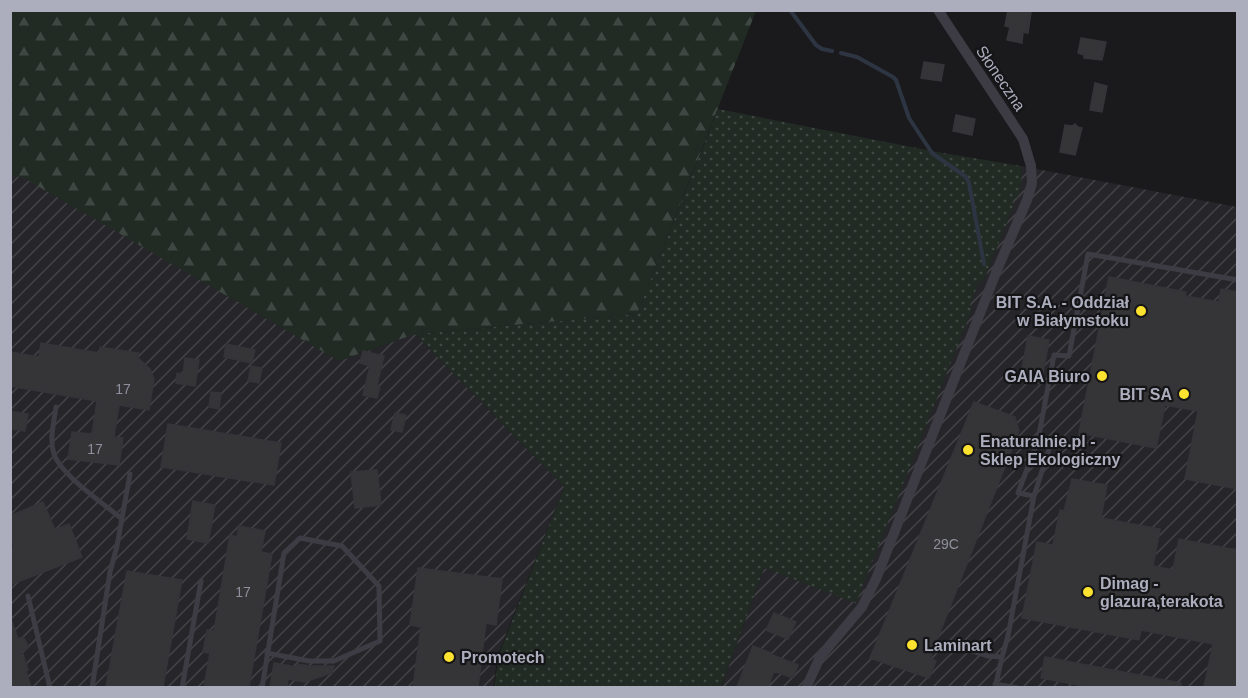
<svg xmlns="http://www.w3.org/2000/svg" width="1248" height="698" viewBox="0 0 1248 698" font-family="Helvetica,sans-serif">
	<style>
		.industrial { fill: url(#industrial-furrows) }
		.grass { fill: url(#grass-dots) }
		.forest { fill: url(#forest-firs) }
		.lines { fill: none; stroke-linecap: round; stroke-linejoin: round }
		.stream { stroke: #2e3542; stroke-width: 4 }
		.building { fill: #353538; stroke: #353439; stroke-width: 1.5 }
		.lane { stroke: #3d3c44; stroke-width: 5 }
		.street { stroke: #3d3c44; stroke-width: 10 }
		.poi-dot { fill: #fee230; stroke: #151517; stroke-width: 2 }
		.labels { text-anchor: middle; stroke-width: 4.5; stroke-linejoin: round; paint-order: stroke }
		.number-label { font-size: 14px; fill: #8e8f9c }
		.street-label { font-size: 16px; fill: #acadbd; stroke: #151517 }
		.poi-label { font-size: 16px; font-weight: bold; fill: #acadbd; stroke: #151517; text-anchor: start }
	</style>
	<defs>
		<pattern id="industrial-furrows" width="10" height="10" patternUnits="userSpaceOnUse" patternTransform="scale(1.5)"><rect width="10" height="10" fill="#26262a"/><path d="M-1 1l2-2M0 10L10 0M9 11l2-2" fill="none" stroke="#434347"/></pattern>
		<pattern id="grass-dots" width="8" height="8" patternUnits="userSpaceOnUse" patternTransform="scale(1.5)"><rect width="8" height="8" fill="#212b24"/><path d="M2 2h.1M6 6h.1" fill="none" stroke="#3f4742" stroke-width="1.8" stroke-linecap="round"/></pattern>
		<pattern id="forest-firs" width="22" height="20" patternUnits="userSpaceOnUse" patternTransform="scale(1.5)"><rect width="22" height="20" fill="#212b24"/><path d="M5 1l3.5 6h-7zM16 11l3.5 6h-7z" fill="#3f4742"/></pattern>
	</defs>
	<rect width="100%" height="100%" fill="#1a1a1c"/>
	<path class="industrial" d="M1021,166L1237,207V687L721,688L764,568L856,602L972,309L969,305L978,283L984,280L1014,205L1012,203L1022,175Z
		M10,176H22L339,361L415,334L564,487L498,654L493,687H11Z"/>
	<path class="grass" d="M718,109L937,152L1021,166C1023,178 1021,187 1017,198L1015,197L1012,203L1014,205L984,280L978,284L970,305L972,309L856,603L764,568L721,687H494L499,654L564,487L415,334L637,314Z"/>
	<path class="forest" d="M10,11H756L637,314L415,334L339,361L22,177L11,176Z"/>
	<g class="lines">
		<path class="stream" d="M790,10L816,45L822,49L832,51
			M841,53L857,57L893,77L896,80L909,118L932,153L966,177L969,183L984,264
			M999,299L1003,304"/>
	</g>
	<path class="building" d="M1008,10L1031,12L1028,33L1023,32L1022,43L1007,40L1010,27L1005,26Z
		M1081,38L1106,42L1102,60L1084,58V55L1078,53Z
		M924,62L944,65L941,81L921,78Z
		M1095,83L1107,86L1102,112L1090,110Z
		M956,115L975,119L972,135L953,131Z
		M1075,124L1078,127L1082,128L1075,155L1060,152L1065,125L1072,126Z
		M1109,277L1186,292L1185,296L1219,302L1221,289L1238,292V489L1185,479L1198,411L1165,405L1156,448L1079,433Z
		M1028,336L1049,340L1041,384L1020,380Z
		M41,343L99,353L100,347L139,353L138,358L150,369L154,379L149,410L119,405L114,437L123,438L119,465L68,459L72,432L92,434L97,401L10,386V352L39,357Z
		M226,344L255,350L252,363L224,357Z
		M363,351L384,356L377,385L380,386L377,398L363,395L370,366L360,363Z
		M185,358L199,360L195,386L176,383L177,373L183,374Z
		M251,366L262,368L259,383L248,381Z
		M211,392L221,393L219,409L209,407Z
		M974,402L1015,417L1019,431L930,658L936,661L929,678L870,658Z
		M10,411L28,414L25,431L10,429Z
		M395,413L406,415L402,432L391,430Z
		M168,424L281,443L274,485L161,467Z
		M377,470L381,505L355,508L351,472Z
		M1072,479L1107,485L1101,518L1160,529L1153,566L1173,570L1179,539L1238,550V687H1204L1213,644L1141,630L1139,640L1022,618L1037,542L1053,545L1060,510L1064,511Z
		M193,501L215,505L208,543L187,539Z
		M43,502L55,530L69,524L82,557L10,585V547L14,546L10,536V516Z
		M239,526L265,531L261,552L272,554L249,687H204L210,653L203,652L207,630L214,631L230,535L237,537Z
		M418,568L502,579L496,625L486,623L478,687H413L421,627L410,625Z
		M127,571L182,580L163,687H106Z
		M774,613L796,622L788,639L766,630Z
		M12,622L18,639L23,637L29,647L22,651L28,670L26,671L31,687H10V623Z
		M753,646L771,653L770,654L798,665L793,678L774,671L768,687H737Z
		M1045,657L1181,683V687H1088L1041,678Z
		M274,663L296,667L297,664L309,666H334L332,673L304,682L288,679L287,687H270Z"/>
	<g class="lines">
		<path class="lane" d="M56,407C54,422 49,440 54,454C61,475 104,504 122,519
			M1034,496L1018,493L1038,440L1054,355L1069,356L1088,254L1238,280
			M28,596L50,688
			M954,645L988,656L1002,657
			M995,684L1018,688
			M92,688L110,572L117,546L130,474
			M182,688L201,581
			M262,688L284,553L300,538L342,546L379,586L380,641L334,661H309L267,653
			M995,688L1002,657L1008,636L1034,496L1050,446"/>
		<path class="street" d="M806,688L820,657L862,607L876,579L997,270L1027,200L1032,183L1031,166L1023,139L938,10"/>
	</g>
	<g class="poi-dot">
		<circle cx="1141" cy="311" r="6"/>
		<circle cx="1102" cy="376" r="6"/>
		<circle cx="1184" cy="394" r="6"/>
		<circle cx="968" cy="450" r="6"/>
		<circle cx="1088" cy="592" r="6"/>
		<circle cx="912" cy="645" r="6"/>
		<circle cx="449" cy="657" r="6"/>
	</g>
	<g class="labels">
		<g class="number-label">
			<text x="123" y="394">17</text>
			<text x="95" y="454">17</text>
			<text x="946" y="549">29C</text>
			<text x="243" y="597">17</text>
		</g>
		<g class="street-label">
			<text transform="translate(1001 78) rotate(56)" y="6">Słoneczna</text>
		</g>
		<g class="poi-label">
			<text x="1129" y="308" text-anchor="end">BIT S.A. - Oddział<tspan x="1129" dy="18">w Białymstoku</tspan></text>
			<text x="1090" y="382" text-anchor="end">GAIA Biuro</text>
			<text x="1172" y="400" text-anchor="end">BIT SA</text>
			<text x="980" y="447">Enaturalnie.pl -<tspan x="980" dy="18">Sklep Ekologiczny</tspan></text>
			<text x="1100" y="589">Dimag -<tspan x="1100" dy="18">glazura,terakota</tspan></text>
			<text x="924" y="651">Laminart</text>
			<text x="461" y="663">Promotech</text>
		</g>
	</g>
	<rect width="1248" height="698" fill="none" stroke="#acadbd" stroke-width="24"/>
</svg>
